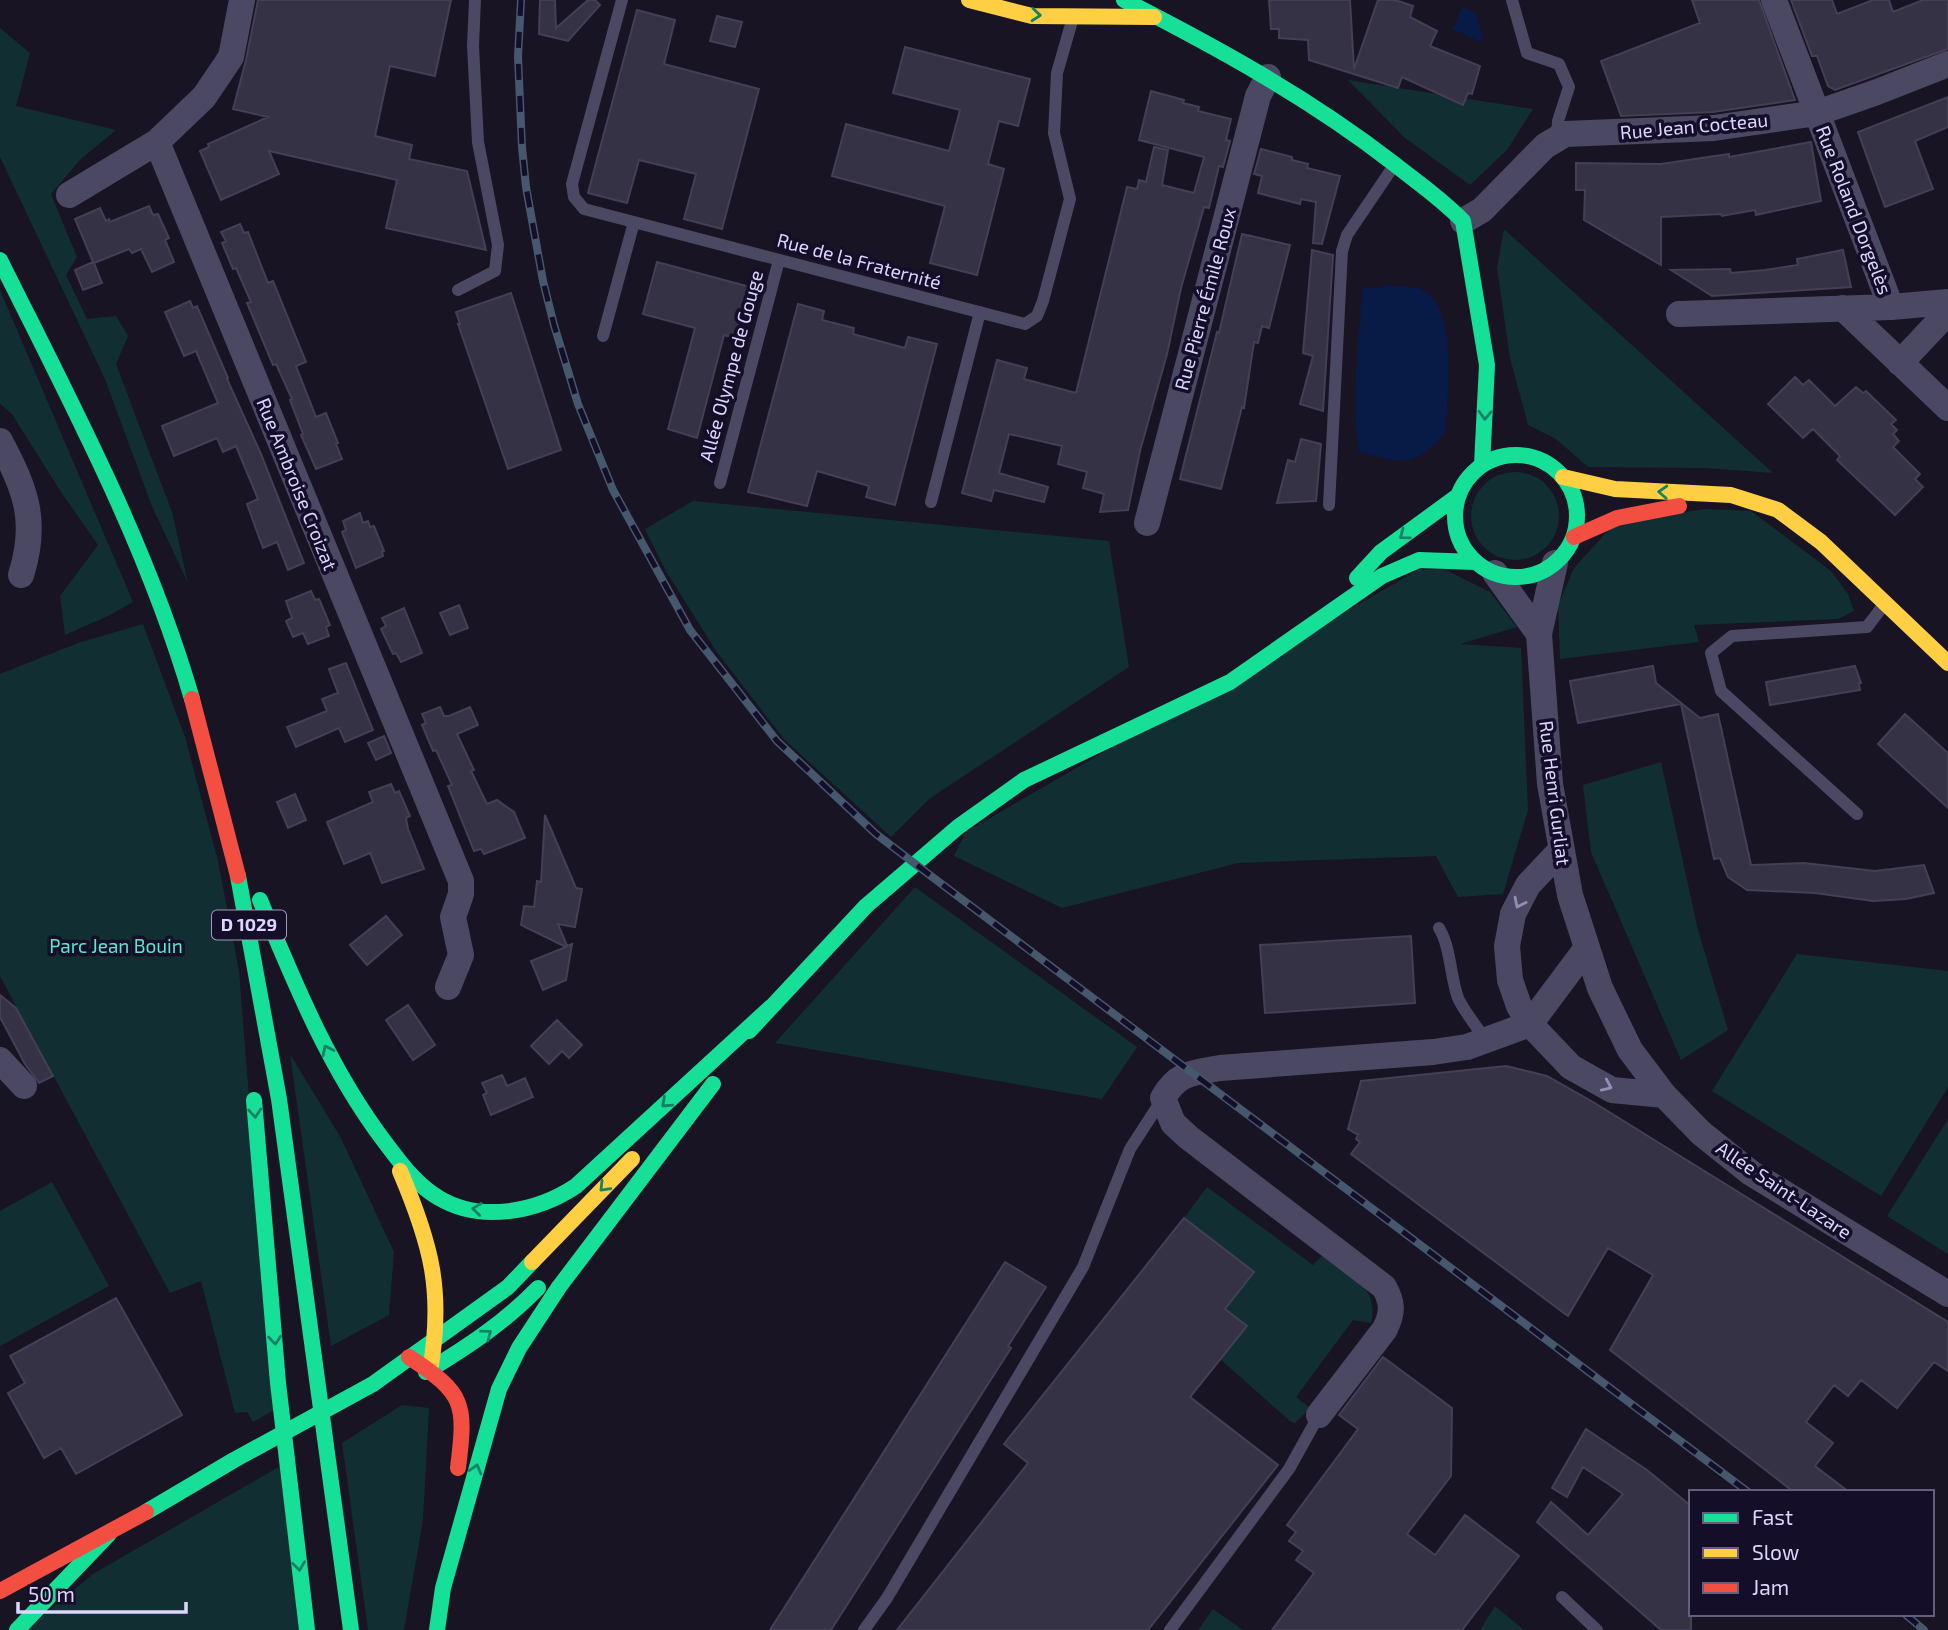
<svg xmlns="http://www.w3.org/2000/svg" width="1948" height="1630" viewBox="0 0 1948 1630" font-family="'Exo 2',sans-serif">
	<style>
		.green { fill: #112f32 }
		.water { fill: #081a46 }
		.building { fill: #363245; stroke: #453e57; stroke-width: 2 }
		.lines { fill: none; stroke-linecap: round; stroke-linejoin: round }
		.lane { stroke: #4b4864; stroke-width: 12 }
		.street { stroke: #4b4864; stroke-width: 26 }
		.fast { stroke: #16e098; stroke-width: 16 }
		.slow { stroke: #ffcf43; stroke-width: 16 }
		.jam { stroke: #f24e42; stroke-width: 16 }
		.rail-casing { stroke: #45586e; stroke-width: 8 }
		.rail { stroke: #140e29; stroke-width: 5; stroke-dasharray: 16; stroke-linecap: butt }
		.oneway { stroke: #158266 }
		.oneway2 { stroke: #948fb2 }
		.labels { text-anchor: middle; stroke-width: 7; stroke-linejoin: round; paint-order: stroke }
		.shield { fill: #140e29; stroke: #a19abf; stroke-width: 2 }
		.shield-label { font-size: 18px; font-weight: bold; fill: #ddd6ff }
		.street-label { font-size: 19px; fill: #ddd6ff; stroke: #140e29 }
		.park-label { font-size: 19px; fill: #57eace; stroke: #140e29 }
	</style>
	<rect width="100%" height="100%" fill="#181423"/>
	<path class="green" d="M0,28L30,53L16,106L116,130L80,160L51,194L77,257L66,275L87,319L116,316L128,336L116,364L172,512L188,583L151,504L105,379L0,157Z
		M1348,80L1533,109L1507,150L1470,185L1405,138Z
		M1504,229L1773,473L1704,468L1588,467L1556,439L1528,425L1510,358L1497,268Z
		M0,290L133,602L108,616L65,635L60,596L98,545L61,492L12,414L0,404Z
		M1471 516a44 44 0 1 1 88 0a44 44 0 1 1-88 0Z
		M693,501L1109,541L1129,667L929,799L891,837L784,739L716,651L666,571L645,529Z
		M1705,509L1751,511L1831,571L1848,594L1854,611L1838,619L1694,625L1699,642L1560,659L1558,605L1574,568L1614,524Z
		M1418,570H1446L1490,592L1517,627L1460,644L1521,648L1528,810L1503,894L1458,897L1436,856L1238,863L1062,908L954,856L966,832Z
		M143,624L185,737L218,861L239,971L274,1410L253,1422L247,1412L235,1413L201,1281L170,1293L0,976V674L78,643Z
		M1661,762L1698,930L1728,1030L1681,1060L1591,852L1583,785Z
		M915,887L1137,1047L1102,1099L775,1043Z
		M1797,954L1948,971V1087L1881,1196L1712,1091Z
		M290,1054L341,1138L394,1252L389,1315L331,1346Z
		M1948,1119V1254L1887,1216Z
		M52,1182L109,1286L0,1346V1211Z
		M1207,1187L1313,1265L1322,1256C1348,1272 1380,1287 1371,1323L1353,1320L1296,1397L1310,1408L1295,1423L1290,1421L1220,1359L1225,1309L1253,1272L1184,1218Z
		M402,1405L429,1408L423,1520L404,1630H368L342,1443Z
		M282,1465L299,1630H26L93,1574Z
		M1495,1606L1524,1630H1480Z
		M1213,1609L1243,1630H1198Z"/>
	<path class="water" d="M1463,7L1476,13L1484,43L1452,29Z
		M1388,285C1399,287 1415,285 1425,291C1457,310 1448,398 1445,431C1442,438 1437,442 1431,447C1406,471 1389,458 1359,452C1350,397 1359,342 1363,287L1376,288Z"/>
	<path class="building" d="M258,0H451L435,76L390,66L375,136L412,145L409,159L467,171L486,250L386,228L397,180L269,151L279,174L221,200L200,151L209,147L208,144L268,117L233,109L246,60Z
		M540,0H555L556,28L588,0H595L600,5L568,41L539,34Z
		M1269,0H1350L1354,69L1378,0H1395L1413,6L1410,17L1437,31L1430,46L1480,66L1472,94L1468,93L1463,105L1402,77L1398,88L1309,60L1308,40L1279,38V29H1271Z
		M1692,0H1759L1795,100L1713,112L1621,116L1601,61L1700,23Z
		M1791,0H1832L1837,14L1873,0H1889L1893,12L1923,0H1948V49L1835,90L1828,86L1817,56H1812Z
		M637,10L675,20L664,64L759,89L722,229L684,219L696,174L639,160L627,203L588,193Z
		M717,16L742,22L735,47L710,41Z
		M905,47L1030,79L1018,126L999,121L988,164L1004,169L977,275L930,263L945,206L832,176L846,124L949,151L960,110L893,93Z
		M1151,91L1184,100L1183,103L1199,107L1198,111L1231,119L1226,140L1230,141L1223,167L1219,166L1209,208L1204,207L1181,288L1167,354L1140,451L1128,510L1100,512L1104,494L1083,488L1087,472L1058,464L1062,446L1009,434L999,473L1048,487L1044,502L994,490L991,501L962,493L997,360L1027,368L1024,379L1076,393L1127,187L1137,189L1139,180L1146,182L1154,147L1168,150L1162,185L1194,193L1204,157L1139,140Z
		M1948,97V127L1915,141L1933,189L1885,207L1858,132Z
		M1811,142L1821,201L1756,215L1755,210L1722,216L1721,214L1661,217V265L1584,220L1585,190H1576V163L1661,164L1729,154V157Z
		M1261,149L1292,157V160L1308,164L1307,168L1340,176L1322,244L1313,243L1316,202L1301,199L1300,204L1258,193L1262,176L1254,174Z
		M149,206L153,215L158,214L163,225L169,238L165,240L174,262L152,272L141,249L132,253L129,249L94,263L102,283L83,290L75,270L93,262L75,219L100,208L106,221L109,219L110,222Z
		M240,224L244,233L248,232L268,283L273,281L306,362L296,366L316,417L326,413L338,443L336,444L342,459L316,469L301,435L303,434L290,400L292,399L276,364L273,365L247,303L251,302L236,268L233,269L222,243L226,241L221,232Z
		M1242,234L1290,245L1269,328L1262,326L1258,343L1254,342L1244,408L1242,407L1221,489L1180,479L1217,332L1219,333Z
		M1312,250L1333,255L1323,411L1300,404L1313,356L1303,353Z
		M1843,250L1851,287L1712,296L1671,270L1730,269L1731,273L1765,270L1798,265L1797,259Z
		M657,262L750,287L736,338L724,335L697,438L668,429L695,328L643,314Z
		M511,293L561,450L508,469L458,324H460L456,312Z
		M190,301L193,308L197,306L228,378L227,379L261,454L304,563L288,570L277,542L263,548L247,504L258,499L236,446L223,452L217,438L174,456L162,426L218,403L196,351L184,356L165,312Z
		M798,304L824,311L822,320L854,328L853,334L905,348L908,337L937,344L895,505L866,497L869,486L817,471L807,506L748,492Z
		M1795,377L1803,385L1809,380L1835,406L1856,387L1863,393L1866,391L1896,420L1891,424L1897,430L1893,434L1899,441L1893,447L1920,474L1915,479L1923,487L1895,515L1837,460L1840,456L1813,429L1803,438L1768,404Z
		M1301,439L1321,444L1316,501L1277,503L1288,460L1295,462Z
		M360,513L363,523L368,521L370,527L374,526L384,551L382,552L383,556L356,568L342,532L346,530L343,521Z
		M311,591L315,600L319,599L330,625L326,627L329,636L308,644L303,633L293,637L286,621L292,618L286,601Z
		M459,605L468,628L450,635L440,613Z
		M404,608L422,653L401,662L396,653L393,654L381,629L386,626L382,618Z
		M346,663L373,730L345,742L339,728L296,747L287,727L327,711L322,699L338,693L329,669Z
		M1653,666L1656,683L1700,718L1718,714L1751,865L1804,863L1875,871L1924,865L1934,893L1906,899L1873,901L1815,893L1747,890L1728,877L1720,858L1714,859L1681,704L1578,723L1570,681Z
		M1855,666L1861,683L1859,684L1860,690L1770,705L1766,682Z
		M440,707L444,716H449L470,707L478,725L457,734L474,770L471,771L487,804L497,800L514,812L525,838L484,854L481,849L474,851L448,786L452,785L436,750L433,751L422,725L426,723L422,714Z
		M1905,714L1948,753V808L1878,744Z
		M384,736L391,753L376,760L368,743Z
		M391,784L395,793L399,791L410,816L406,818L408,829L424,869L382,883L370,853L344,864L327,822L373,802L369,792Z
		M295,794L306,820L288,828L277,802Z
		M545,815L576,888L582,889L575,927L558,924L567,946L572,944L566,980L543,990L531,961L566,947L521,925L524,906L534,907L537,881L541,882Z
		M386,916L402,935L367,965L350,945Z
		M1411,936L1415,1003L1265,1013L1260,945Z
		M0,995L16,1008L53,1076L39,1083L25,1064L0,1017Z
		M408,1005L435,1045L413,1060L386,1020Z
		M557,1020L582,1045L569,1058L562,1051L549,1064L531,1046Z
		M1506,1066L1547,1076L1593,1102L1948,1322V1371L1934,1362L1897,1408L1861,1380L1848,1396L1834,1385L1806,1422L1833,1443L1815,1466L1849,1492H1794L1610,1350L1653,1275L1608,1248L1568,1316L1351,1154L1360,1142L1356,1139L1358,1135L1348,1129L1361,1081Z
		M502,1075L507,1086L525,1078L533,1097L491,1115L483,1095L487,1093L482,1083Z
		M1184,1218L1254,1272L1225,1309L1247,1326L1190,1397L1278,1465L1148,1630H897L1028,1463L1004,1444Z
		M1005,1262L1046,1287L1008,1346L1011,1348L831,1630H770Z
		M116,1298L182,1415L76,1474L61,1448L44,1458L8,1393L25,1383L10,1356Z
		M1383,1357L1452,1408L1451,1476L1407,1534L1435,1555L1465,1515L1519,1556L1462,1630H1272L1314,1573L1296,1560L1303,1551L1289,1541L1296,1532L1287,1525L1358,1429L1339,1415Z
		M1586,1429L1647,1470L1691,1506V1630H1661L1537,1522L1551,1502L1588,1535L1623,1494L1583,1467L1567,1497L1552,1488Z"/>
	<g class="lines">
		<path class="lane" d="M622,0L572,184L574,197L584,209L1025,324L1037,316L1043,301L1070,199L1054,133L1057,73L1072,21
			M1512,0L1527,53L1559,64L1569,87L1558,121L1557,138
			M458,290L495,271L498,245L478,142L473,46L475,0
			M603,336L634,222
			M720,483L779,260
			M931,502L980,312
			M1329,505L1342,251L1347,235L1393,167
			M1857,814L1721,691L1711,653L1732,636L1867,627L1883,606
			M1439,928C1451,948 1450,976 1458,998C1463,1010 1479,1029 1486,1041
			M1562,1597L1597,1630
			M864,1630L887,1598L1083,1267L1130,1149L1163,1098
			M1170,1630L1289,1469L1319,1415"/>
		<path class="street" d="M242,0L231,57L204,97L157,142L461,881V894L453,917L461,955L448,987
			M1774,0L1891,307
			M69,195L157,142
			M1463,221L1482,210L1545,146L1565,134L1714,128L1817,113L1877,92L1948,64
			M1843,308L1948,408
			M1679,314L1891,307L1948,302
			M1900,363L1948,312
			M0,441C26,490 38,521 21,575
			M1147,523L1258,96L1268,77
			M1555,563L1539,634L1550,784L1570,895L1600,988L1630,1050L1664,1095L1701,1133L1751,1173L1948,1294
			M1495,573L1539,634
			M1561,850L1528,885L1513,914L1507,946L1510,980L1519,1006L1530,1024L1571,1067L1612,1090L1664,1095
			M0,1060L24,1086
			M1319,1415L1385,1329C1393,1312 1393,1303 1384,1287L1188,1137L1173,1123L1163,1098C1178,1072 1193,1073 1220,1068L1433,1052L1467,1047L1530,1024L1586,949"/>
		<path class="fast" d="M1124,0C1218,48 1309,98 1393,163C1417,182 1442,199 1463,221L1487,365L1482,465
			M0,260C71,403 147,544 192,699
			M1455 516a61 61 0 1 1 122 0a61 61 0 1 1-122 0Z
			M1357,578L1381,552L1459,495
			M238,876L279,1099L351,1630
			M260,900C295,984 329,1068 384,1141C400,1162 416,1185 439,1198C481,1223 537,1212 576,1186L771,1007
			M749,1031L866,906L958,827L1024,780L1230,682L1382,576L1419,560L1476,562
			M254,1100L278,1383L307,1630
			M426,1372C467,1347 504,1323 538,1288
			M146,1512L234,1460L373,1384L508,1287L532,1262
			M17,1630L109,1534
			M437,1630L443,1588L499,1389L519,1348L559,1287L713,1084"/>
		<path class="slow" d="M969,0L1032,16L1154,17
			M1563,477L1615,489L1731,495L1778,510L1821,542L1948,663
			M400,1171C431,1244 444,1291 430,1371
			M532,1262L632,1159"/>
		<path class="jam" d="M1574,537L1617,518L1679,506
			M192,699L238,876
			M409,1357C465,1394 466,1403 458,1468
			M0,1591L146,1512"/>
		<defs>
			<path id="rail" d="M521,0L518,57L522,147L526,187L543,281L554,325L578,404L613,490L690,630L777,741L876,834L935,879L1748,1492
				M1905,1614L1924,1630"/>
		</defs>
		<use href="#rail" class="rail-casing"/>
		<use href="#rail" class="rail"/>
	</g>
	<defs><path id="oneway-chevron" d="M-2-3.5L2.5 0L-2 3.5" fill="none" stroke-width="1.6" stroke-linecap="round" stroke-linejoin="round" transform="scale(1.75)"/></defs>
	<g class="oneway">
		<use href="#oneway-chevron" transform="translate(1036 15) rotate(5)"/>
		<use href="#oneway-chevron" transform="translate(1485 415) rotate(92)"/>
		<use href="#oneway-chevron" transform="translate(1663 492) rotate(-177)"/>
		<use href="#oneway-chevron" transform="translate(1404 535) rotate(143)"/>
		<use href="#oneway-chevron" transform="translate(327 1050) rotate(-116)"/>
		<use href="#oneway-chevron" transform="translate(666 1103) rotate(137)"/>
		<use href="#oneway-chevron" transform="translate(255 1113) rotate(85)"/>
		<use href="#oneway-chevron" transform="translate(604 1187) rotate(134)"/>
		<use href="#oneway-chevron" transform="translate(477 1209) rotate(-173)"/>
		<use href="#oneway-chevron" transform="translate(487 1334) rotate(-37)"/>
		<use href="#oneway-chevron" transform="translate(275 1340) rotate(85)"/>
		<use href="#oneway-chevron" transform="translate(476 1469) rotate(-74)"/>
		<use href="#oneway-chevron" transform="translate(299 1566) rotate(83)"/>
	</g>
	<g class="oneway2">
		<use href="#oneway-chevron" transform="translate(1519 903) rotate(116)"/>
		<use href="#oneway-chevron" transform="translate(1607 1086) rotate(24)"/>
	</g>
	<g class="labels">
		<rect class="shield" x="212" y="910.5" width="74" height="29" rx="5"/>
		<g class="shield-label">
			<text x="249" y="931">D 1029</text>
		</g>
		<g class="street-label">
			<text transform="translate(1694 126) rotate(-5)" y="7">Rue Jean Cocteau</text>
			<text transform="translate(1854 210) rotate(69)" y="7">Rue Roland Dorgelès</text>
			<text transform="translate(859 261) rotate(15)" y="7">Rue de la Fraternité</text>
			<text transform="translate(1205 299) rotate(-75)" y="7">Rue Pierre Émile Roux</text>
			<text transform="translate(731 366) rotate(-75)" y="7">Allée Olympe de Gouge</text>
			<text transform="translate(297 484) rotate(68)" y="7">Rue Ambroise Croizat</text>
			<text transform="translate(1555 793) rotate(83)" y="7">Rue Henri Gurliat</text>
			<text transform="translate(1784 1190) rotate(34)" y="7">Allée Saint-Lazare</text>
		</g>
		<g class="park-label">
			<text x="116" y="953">Parc Jean Bouin</text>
		</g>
	</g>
	<rect x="1689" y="1490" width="245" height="126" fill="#140e29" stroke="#645e7f" stroke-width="2"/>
	<rect x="1703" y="1513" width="35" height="10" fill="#16e098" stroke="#645e7f" stroke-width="2"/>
	<text x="1752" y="1525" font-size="21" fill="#ddd6ff">Fast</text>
	<rect x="1703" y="1548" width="35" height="10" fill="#ffcf43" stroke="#645e7f" stroke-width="2"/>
	<text x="1752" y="1560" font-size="21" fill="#ddd6ff">Slow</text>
	<rect x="1703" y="1583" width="35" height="10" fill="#f24e42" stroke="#645e7f" stroke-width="2"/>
	<text x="1752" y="1595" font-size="21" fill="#ddd6ff">Jam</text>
	<path d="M18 1602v10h168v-10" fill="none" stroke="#ddd6ff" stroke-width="3.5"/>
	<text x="28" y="1602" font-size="21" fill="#ddd6ff" stroke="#140e29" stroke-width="5" paint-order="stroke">50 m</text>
</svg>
